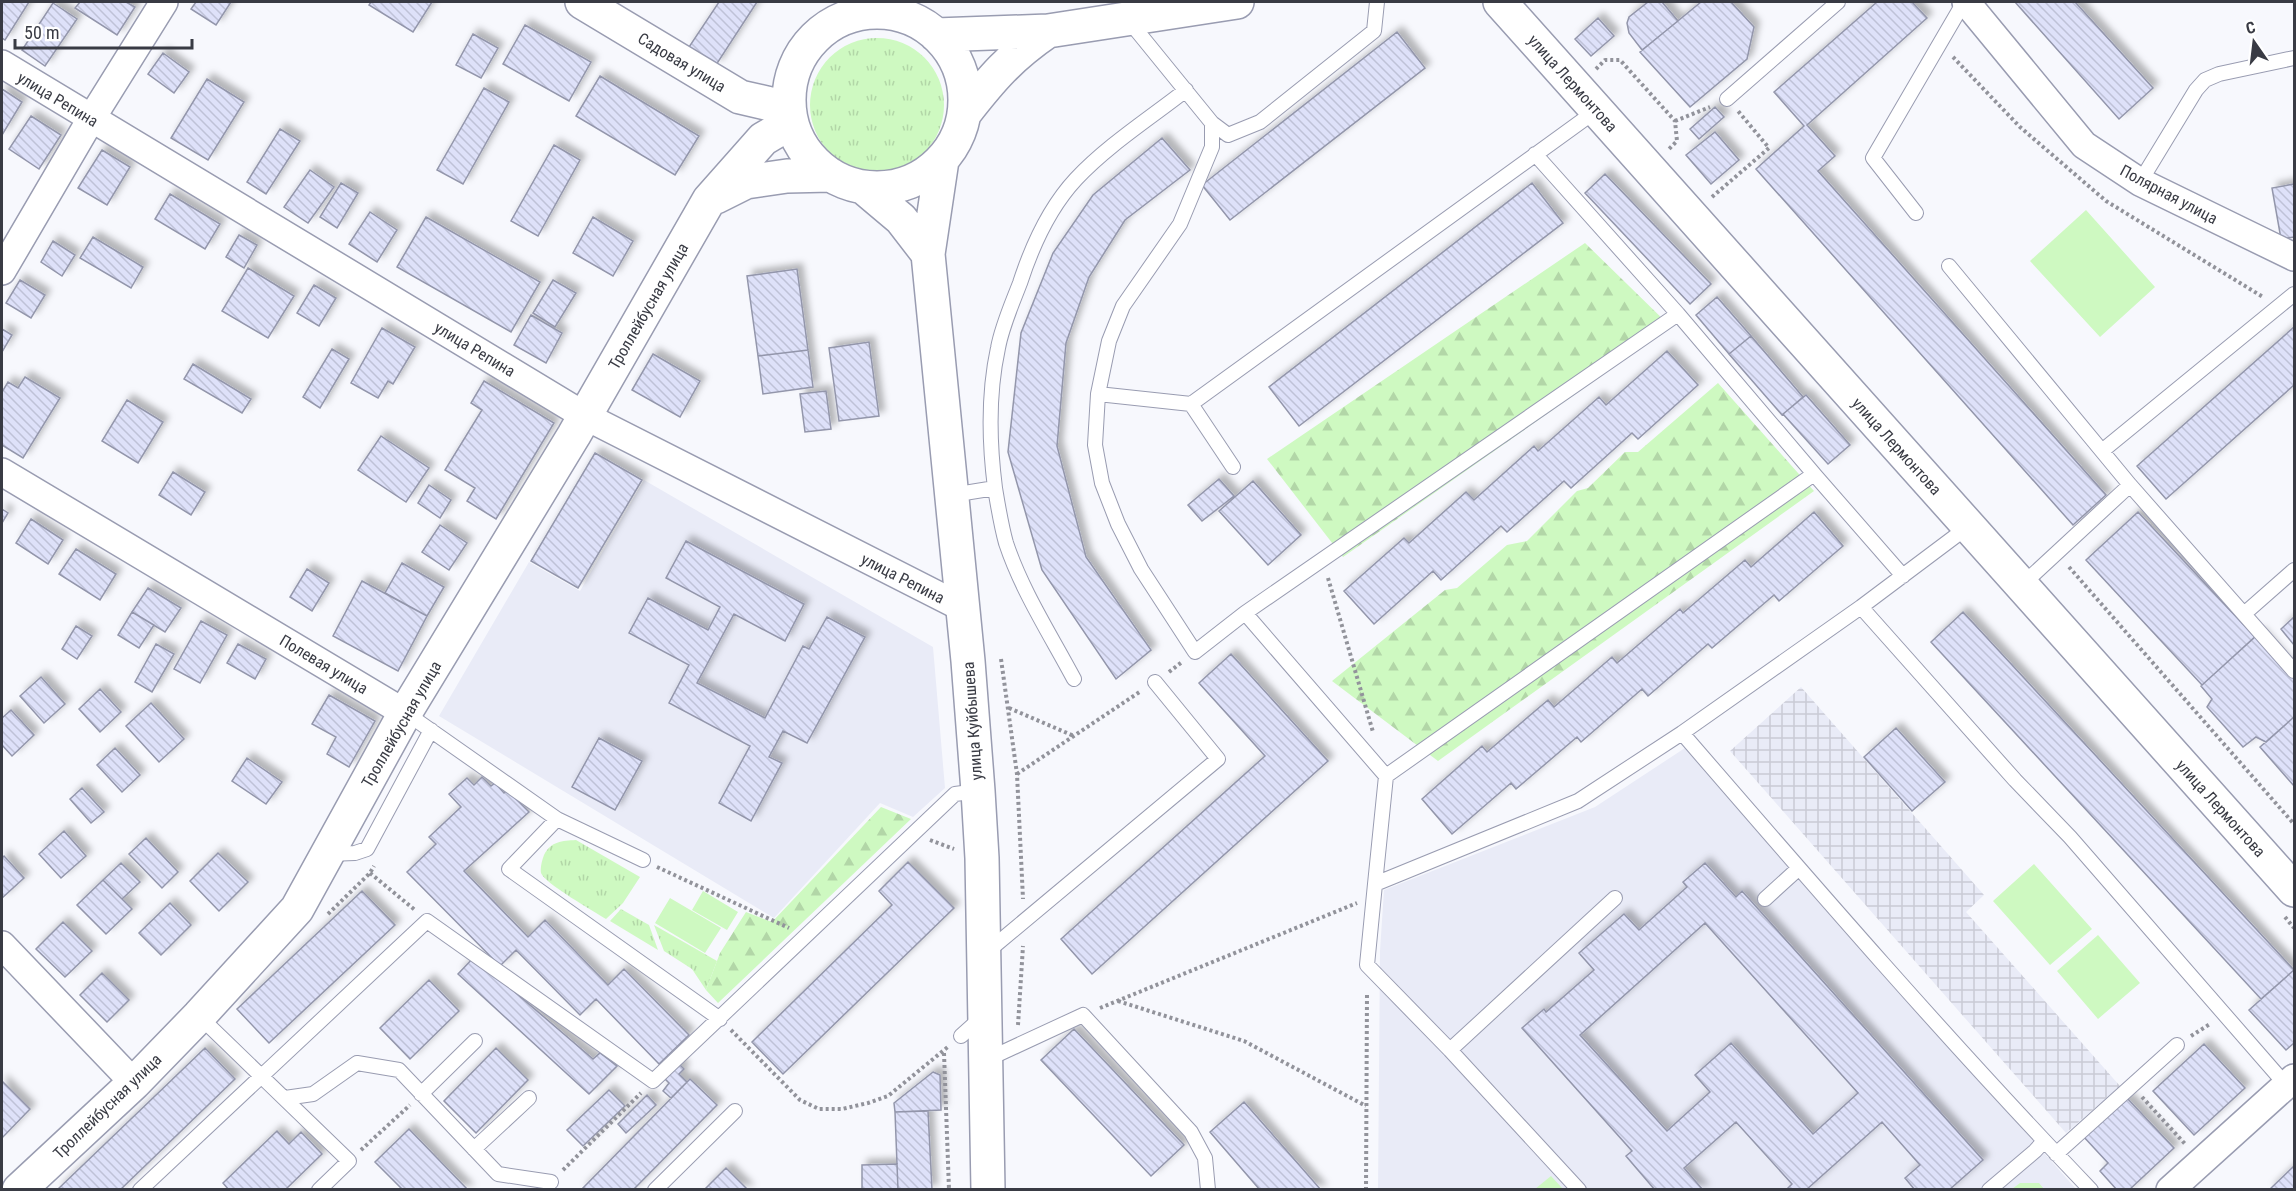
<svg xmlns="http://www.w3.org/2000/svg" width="2296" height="1191" viewBox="0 0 2296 1191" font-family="'Roboto Condensed',sans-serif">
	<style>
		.built { fill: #e9ebf7 }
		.industrial { fill: url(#industrial-grid) }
		.grass { fill: url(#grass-tufts) }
		.forest { fill: url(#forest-firs) }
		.green { fill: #cef9c1 }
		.building { fill: url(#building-back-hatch); stroke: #9396ab; stroke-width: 1.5; fill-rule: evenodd; filter: url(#shadow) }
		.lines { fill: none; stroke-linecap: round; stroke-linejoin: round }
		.lane-casing { stroke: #999cb1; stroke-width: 16 }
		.street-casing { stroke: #999cb1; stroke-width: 30 }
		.secondary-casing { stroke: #999cb1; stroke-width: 36 }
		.path { stroke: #92939b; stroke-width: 4; stroke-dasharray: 3 3; stroke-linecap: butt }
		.lane { stroke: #fff; stroke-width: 14 }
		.street { stroke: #fff; stroke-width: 27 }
		.secondary { stroke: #fff; stroke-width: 33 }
		.labels { text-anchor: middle; stroke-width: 5; stroke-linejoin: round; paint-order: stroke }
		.street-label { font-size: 16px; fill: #393b44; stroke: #fff }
	</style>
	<defs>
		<pattern id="industrial-grid" width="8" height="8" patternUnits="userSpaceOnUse" patternTransform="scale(1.5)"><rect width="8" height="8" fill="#e9ebf7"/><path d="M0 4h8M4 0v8" fill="none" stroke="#c9cad5"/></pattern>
		<pattern id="grass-tufts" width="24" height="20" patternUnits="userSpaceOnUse" patternTransform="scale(1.5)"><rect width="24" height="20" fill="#cef9c1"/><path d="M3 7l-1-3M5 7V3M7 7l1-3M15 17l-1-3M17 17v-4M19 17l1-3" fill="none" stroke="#b2d6a7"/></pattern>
		<pattern id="forest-firs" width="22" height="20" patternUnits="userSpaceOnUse" patternTransform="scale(1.5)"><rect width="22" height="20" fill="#cef9c1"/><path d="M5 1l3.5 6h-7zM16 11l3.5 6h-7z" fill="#b2d6a7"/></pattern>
		<pattern id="building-back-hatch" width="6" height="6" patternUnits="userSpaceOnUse" patternTransform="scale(1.5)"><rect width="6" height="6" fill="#dee1f9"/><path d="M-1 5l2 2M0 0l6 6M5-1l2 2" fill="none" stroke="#bfc2d7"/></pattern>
		<filter id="shadow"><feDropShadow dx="5.5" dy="-5.5" stdDeviation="3" flood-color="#0004"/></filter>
	</defs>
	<rect width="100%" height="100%" fill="#f7f8fd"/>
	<path class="built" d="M644,480L933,647L945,788L913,817L880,803L774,918L439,716L529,562L580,591Z
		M1685,748L2076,1189L1378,1190L1380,951L1384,890L1595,807Z"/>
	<path class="industrial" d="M1801,687L1984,895L1966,912L2120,1086L2066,1133L1730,751Z"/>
	<path class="grass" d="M810 105a67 67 0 1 1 134 0a67 67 0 1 1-134 0Z
		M576,840L640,877L623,903L606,919C595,912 544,883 541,873C540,868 542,860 544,855C551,841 562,841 576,840Z
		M621,909L649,925L658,950L610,921Z
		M654,925L717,961L706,990L692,969L664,951Z"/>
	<path class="forest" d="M1585,243L1671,327L1343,557L1267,459Z
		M1718,383L1814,491L1438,761L1332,681L1445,590L1457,588L1507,545L1527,541L1577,491L1588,488L1625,452H1638Z
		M881,807L911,819L718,1003L706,990L720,953L746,912L772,922Z"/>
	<path class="green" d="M2086,210L2155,287L2100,337L2030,261Z
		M2034,864L2092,929L2050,965L1993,901Z
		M703,891L738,912L727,930L692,910Z
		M670,898L721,928L705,953L655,923Z
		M2098,935L2140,983L2098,1019L2057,971Z
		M1551,1176L1563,1189H1535Z
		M2020,1183H2039L2044,1189H2012Z"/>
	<path class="building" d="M2,2H29L5,40L2,38Z
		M80,2H126L135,7L117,35L75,8Z
		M196,2H231L216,25L191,9Z
		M371,2H432L413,32L369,5Z
		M719,2H757L716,65L689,47Z
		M1648,2H1662L1678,21L1642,50L1629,33L1627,23L1629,17Z
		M1701,2H1731L1754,27L1747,59L1690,107L1640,52Z
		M1877,2H1912L1927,18L1807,125L1835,156L1818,171L2106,495L2073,525L1756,169L1804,126L1774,92Z
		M2015,2H2075L2153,88L2119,119Z
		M53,3L77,19L45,66L22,50Z
		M1598,18L1614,36L1591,56L1575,39Z
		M525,25L591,62L569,101L503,64Z
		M1397,32L1425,68L1230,220L1202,185Z
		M473,34L498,48L481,78L456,65Z
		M163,53L189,72L174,93L148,74Z
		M600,76L699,136L675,175L576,116Z
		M207,79L244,102L208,160L171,138Z
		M484,88L509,102L463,184L437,170Z
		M2,89L22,102L2,135Z
		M1715,107L1724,117L1699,139L1690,129Z
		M31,116L61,135L39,169L9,149Z
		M280,129L300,141L266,194L247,182Z
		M1715,132L1739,160L1711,184L1686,155Z
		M1162,138L1190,170L1125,220L1089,277L1066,343L1057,446L1086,557L1151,650L1116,679L1042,570L1008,452L1021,333L1053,253L1093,195Z
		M554,145L580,160L538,236L511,221Z
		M102,150L130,167L107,205L78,188Z
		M310,170L334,187L308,223L284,207Z
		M1605,174L1711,284L1690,304L1585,193Z
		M341,183L358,193L337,228L320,217Z
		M1532,183L1563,223L1299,426L1269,387Z
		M2294,184V237L2281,239L2272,188Z
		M170,194L220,224L205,249L155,219Z
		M370,212L397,230L377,262L349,244Z
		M426,217L540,282L511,332L397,267Z
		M593,217L633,241L613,276L573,253Z
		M239,235L257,245L244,268L226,257Z
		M93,237L143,267L131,288L80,258Z
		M53,241L75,255L62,276L41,262Z
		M248,268L294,296L268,338L222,311Z
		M797,269L808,350L758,356L747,276Z
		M20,280L45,295L31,318L6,303Z
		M553,280L576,293L555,327L533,313Z
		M314,285L336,298L319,326L297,313Z
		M1717,297L1751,336L1729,354L1696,315Z
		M531,315L562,333L546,363L514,345Z
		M2294,327V385L2166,499L2137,466Z
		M382,328L415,347L393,384L388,381L378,398L351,383Z
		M2,329L12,335L2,352Z
		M1751,336L1803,397L1782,415L1729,354Z
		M869,342L879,416L839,421L829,348Z
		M332,349L349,359L320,408L303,397Z
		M808,350L813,387L763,394L758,356Z
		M1667,351L1698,385L1638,439L1632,433L1571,488L1564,481L1507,532L1501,526L1441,580L1433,571L1374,624L1344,591L1404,538L1409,543L1466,492L1474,500L1534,446L1538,451L1599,397L1606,405Z
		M653,354L700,381L680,417L632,390Z
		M193,364L251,399L242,413L184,379Z
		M25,377L60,398L23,458L2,445V392L8,382L18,388Z
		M484,381L554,423L496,519L467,501L475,488L445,470L482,410L471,403Z
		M826,391L831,429L805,432L800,394Z
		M1806,395L1850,445L1828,464L1783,414Z
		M127,400L163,422L138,463L102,441Z
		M381,436L429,468L406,502L358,470Z
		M595,453L642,480L578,588L531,561Z
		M173,472L205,492L191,515L159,495Z
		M1219,479L1234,496L1202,521L1188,505Z
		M1253,481L1301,535L1268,565L1219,511Z
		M429,485L451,500L440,518L418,503Z
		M2,509L8,513L2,523Z
		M1814,512L1843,546L1779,601L1774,595L1712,648L1708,644L1648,696L1642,689L1581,742L1577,737L1516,789L1511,783L1452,834L1422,799L1482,746L1487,752L1548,700L1554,707L1612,657L1617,663L1680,609L1683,613L1745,560L1751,567Z
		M2138,512L2255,637L2202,685L2086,560Z
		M31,519L63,540L48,564L16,543Z
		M440,525L467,543L449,570L422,552Z
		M686,541L804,604L785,641L734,614L697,683L765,718L803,646L809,649L827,617L865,637L807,743L783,731L769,757L782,763L751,821L719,803L750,746L669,703L689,665L629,633L648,598L708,630L720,607L666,578Z
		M76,549L116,574L100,600L59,574Z
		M402,563L444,587L427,616L385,593Z
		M307,569L329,583L312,611L290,597Z
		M362,581L427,616L398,671L333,636Z
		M148,588L181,608L165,632L132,612Z
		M132,612L154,625L139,648L118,635Z
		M1963,612L2294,970L2261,999L1931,642Z
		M2294,617V645L2281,629Z
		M201,621L227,635L200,683L174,669Z
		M76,626L92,636L77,659L62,649Z
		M2259,633L2294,674V717L2266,742L2256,737L2243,747L2207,707L2212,699L2201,686Z
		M156,644L174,654L152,692L135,682Z
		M238,644L266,659L255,679L227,663Z
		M1231,654L1328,761L1092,974L1061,939L1265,756L1199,683Z
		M41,677L65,704L44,723L20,696Z
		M100,689L121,712L100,732L79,709Z
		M329,695L375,721L349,767L327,754L336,737L312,724Z
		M151,703L184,739L159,762L126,726Z
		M11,710L34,735L12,756L2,745V718Z
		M2294,717V786L2260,747Z
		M1896,728L1945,782L1912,811L1864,757Z
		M599,738L642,761L615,810L572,787Z
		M115,748L140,775L122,792L97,765Z
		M247,758L282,782L266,804L232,781Z
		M482,777L491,786L495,783L504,793L507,790L529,812L464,871L528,937L545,920L608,985L624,969L689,1035L659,1064L596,999L580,1015L516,950L500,966L407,872L436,844L429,837L461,807L449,794L467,778L474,785Z
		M82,788L104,812L91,823L70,799Z
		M64,831L86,856L61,878L39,854Z
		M146,838L178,872L162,888L129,854Z
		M218,853L248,882L219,911L190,881Z
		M4,856L24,878L2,898V858Z
		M908,862L954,908L783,1074L752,1042L892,905L879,891Z
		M121,863L140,882L122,899L103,880Z
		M1705,863L1736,897L1742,891L1983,1160L1949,1190H1915L1905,1178L1920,1165L1882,1122L1806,1190H1786L1792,1184L1736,1122L1684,1168L1703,1190H1655L1626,1156L1632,1151L1522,1028L1544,1009L1546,1012L1594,970L1579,953L1624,914L1639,930L1687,887L1683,882ZM1705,923L1858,1093L1813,1134L1731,1043L1695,1075L1710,1092L1667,1131L1580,1035Z
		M103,880L132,909L106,934L77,905Z
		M362,891L395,925L269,1043L237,1009Z
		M170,903L191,925L161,955L139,933Z
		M63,922L92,951L65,977L36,949Z
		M474,957L593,1059L600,1053L617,1066L589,1094L458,974Z
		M2294,970V1043L2286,1050L2249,1010Z
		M102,973L129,1000L107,1022L80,995Z
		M429,980L459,1011L410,1059L380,1028Z
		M1074,1029L1184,1145L1151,1176L1041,1060Z
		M2204,1044L2245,1088L2194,1135L2153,1091Z
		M205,1048L235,1079L120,1190H57Z
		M496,1048L528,1080L476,1133L444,1101Z
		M676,1061L684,1069L679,1074L687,1082L671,1098L663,1091L669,1083L661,1075Z
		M933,1072L940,1075L941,1110L895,1112L894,1103Z
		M690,1079L717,1105L633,1190H581Z
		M2,1081L30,1109L2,1138Z
		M609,1090L625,1106L583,1146L567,1130Z
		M647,1095L656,1105L626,1133L618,1124Z
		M2126,1097L2174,1148L2129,1190H2117L2100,1171L2108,1163L2083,1136Z
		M1244,1102L1321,1190H1260L1210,1132Z
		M928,1111L932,1190H898L895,1112Z
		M409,1129L468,1190H403L375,1162Z
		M277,1131L289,1144L301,1132L322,1154L285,1190H229L223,1183Z
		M897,1164L898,1190H862V1165Z
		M2294,1166V1190H2269Z
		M726,1168L748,1190H704Z"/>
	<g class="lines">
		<defs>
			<path id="lane" d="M1129,21L1212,123V147L1180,224L1123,306L1109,341L1098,394L1095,445L1102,483L1118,524L1141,569L1195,652L1245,613
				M1727,99L1838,2
				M1212,123L1228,135L1260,122L1374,31L1377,2
				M1535,154L1678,314L1814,474
				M2140,182L2196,90L2205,80L2219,74L2294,58
				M1916,213L1873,158L1964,2
				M1949,266L2130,485L2294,671
				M1098,394L1191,404
				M2102,451L2294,294
				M1233,467L1191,404L1597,110
				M995,488C989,441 988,394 998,348C1002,326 1012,304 1020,283C1032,246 1049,208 1076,179C1108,145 1149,119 1186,90
				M952,495L995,488C998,506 1001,525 1006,543C1022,591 1050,634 1074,679
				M1903,576L1814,474L1386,776L1375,884L1578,801L1682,733L1861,607L1969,526
				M2022,585L2130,485
				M1861,607L2015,780L2070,837L2286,1085
				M2244,614L2294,570
				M406,713L557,819L643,860
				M1682,733C1815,887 1949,1042 2091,1190
				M1386,776L1245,613L1678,314
				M557,819L509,869L720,1019
				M328,854L355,853L367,849L431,730
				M1375,884L1367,965L1450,1050L1579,1190
				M1765,899L1799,868
				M987,952L1218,759L1155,682
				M199,1016L349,1161L319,1190
				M961,1036L981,1018
				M1450,1050L1615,898
				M986,1060L1083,1015L1191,1132L1205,1158L1208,1190
				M421,1094L475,1041
				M285,1098L313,1094L357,1063L399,1070L498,1174L551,1182
				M474,1149L529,1098
				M2056,1154L2177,1045
				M140,1190L427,921L653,1081L955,794L978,791
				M655,1190L735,1111
				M1989,1190L2035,1151L2044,1141"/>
			<path id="street" d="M1966,2L2084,145L2140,182L2294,257
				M2,64L585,416L963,608
				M2,271L91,119L164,2
				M2,472L405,713
				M2,945L134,1083
				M2170,1190L2294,1078"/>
			<path id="secondary" d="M582,2L740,97L788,108
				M1500,2L2294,890
				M789 100a88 88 0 1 1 176 0a88 88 0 1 1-176 0Z
				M936,35L1048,31L1237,2
				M964,114C992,78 1010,57 1048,31
				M942,160L928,254L968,661L978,791L982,858L988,1190
				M863,187L901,219L928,254
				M716,197L746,182L787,176L831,175
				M19,1190L134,1083L199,1016L297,909L405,713L574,435L709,200L763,139L790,123"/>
		</defs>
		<use href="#lane" class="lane-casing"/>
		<use href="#street" class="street-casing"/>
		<use href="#secondary" class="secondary-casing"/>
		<path class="path" d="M1953,57L2020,127L2106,201L2263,297
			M1596,69L1605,60H1620L1675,121L1677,141L1668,150
			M1675,121L1710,107
			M1712,197L1769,148L1738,111
			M2069,567L2294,824
			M1328,578L1373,732
			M1001,659L1017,774L1023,899
			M1169,672L1182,662
			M1009,708L1074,736
			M1017,774L1141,691
			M930,840L954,849
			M657,867L789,928
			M370,873L415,910
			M328,914L370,873L374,866
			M2285,917L2294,928
			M1118,1001L1244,1041L1366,1106
			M1100,1008L1357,903
			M1018,1025L1023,946
			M731,1030L800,1100L819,1109H842L868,1103L888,1096L949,1046
			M2191,1036L2210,1024
			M944,1053L949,1190
			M2142,1097L2186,1145
			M361,1150L410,1105
			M563,1170L641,1093
			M1366,1190L1367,992"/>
		<use href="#lane" class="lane"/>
		<use href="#street" class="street"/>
		<use href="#secondary" class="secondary"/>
	</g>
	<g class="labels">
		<g class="street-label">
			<text transform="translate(682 62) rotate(31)" y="6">Садовая улица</text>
			<text transform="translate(1573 83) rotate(48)" y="6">улица Лермонтова</text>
			<text transform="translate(58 99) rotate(31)" y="6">улица Репина</text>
			<text transform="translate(2169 194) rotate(28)" y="6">Полярная улица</text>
			<text transform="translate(648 306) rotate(-60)" y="6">Троллейбусная улица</text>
			<text transform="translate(475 349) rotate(31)" y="6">улица Репина</text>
			<text transform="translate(1897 446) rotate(48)" y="6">улица Лермонтова</text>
			<text transform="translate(903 578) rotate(27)" y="6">улица Репина</text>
			<text transform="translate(324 664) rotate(31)" y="6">Полевая улица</text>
			<text transform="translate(972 721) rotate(-94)" y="6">улица Куйбышева</text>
			<text transform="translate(401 724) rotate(-60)" y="6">Троллейбусная улица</text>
			<text transform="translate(2221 808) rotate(48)" y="6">улица Лермонтова</text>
			<text transform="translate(107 1106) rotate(-44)" y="6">Троллейбусная улица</text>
		</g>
	</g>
	<rect width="2296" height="1191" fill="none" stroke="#393b44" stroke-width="6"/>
	<g transform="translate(2254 42) rotate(346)" stroke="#ffffff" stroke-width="4.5" paint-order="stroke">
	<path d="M0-4.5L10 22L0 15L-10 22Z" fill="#393b44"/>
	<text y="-9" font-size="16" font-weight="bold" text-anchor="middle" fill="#393b44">С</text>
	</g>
	<path d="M15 39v9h177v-9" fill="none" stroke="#393b44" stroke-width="3"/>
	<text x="24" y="39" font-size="18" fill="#393b44" stroke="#ffffff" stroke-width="4.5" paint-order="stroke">50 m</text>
</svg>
